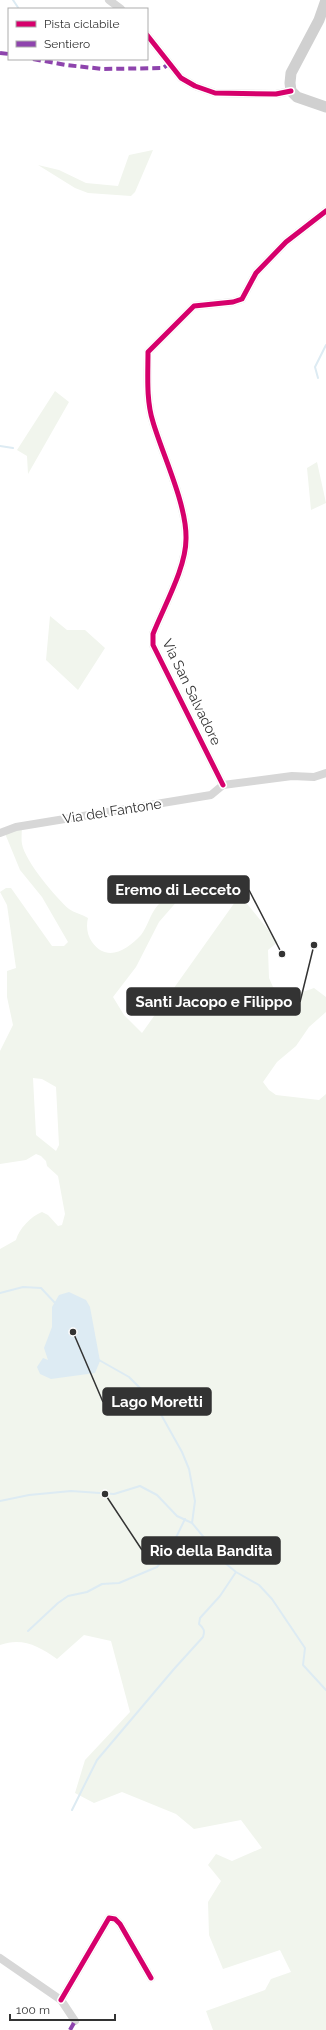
<svg xmlns="http://www.w3.org/2000/svg" width="326" height="2030" viewBox="0 0 326 2030" font-family="Raleway,sans-serif">
	<style>
		.green { fill: #f1f5ed; fill-rule: evenodd }
		.water { fill: #ddebf3 }
		.lines { fill: none; stroke-linecap: round; stroke-linejoin: round }
		.stream { stroke: #ddebf3; stroke-width: 2 }
		.street { stroke: #d7d7d7; stroke-width: 8 }
		.secondary { stroke: #d0d0d0; stroke-width: 11 }
		.quiet { stroke: #8e44ad; stroke-width: 4; stroke-dasharray: 8 4; stroke-linecap: butt }
		.cycleway-casing { stroke: #fff; stroke-width: 8 }
		.cycleway { stroke: #d6006c; stroke-width: 5 }
		.labels { text-anchor: middle; stroke-width: 4; stroke-linejoin: round; paint-order: stroke }
		.street-label { font-size: 14px; fill: #333; stroke: #fff }
		.leader { fill: none; stroke: #333; stroke-width: 1.5 }
		.callout-dot { fill: #333; stroke: #fff; stroke-width: 1.5 }
		.callout { fill: #333; stroke: #333; stroke-width: 1.5 }
		.callout-label { font-size: 15px; text-anchor: middle; font-weight: bold; fill: #fff }
	</style>
	<rect width="100%" height="100%" fill="#fff"/>
	<path class="green" d="M153,150L135,192L131,196L88,193L75,188L38,165L59,170L86,183L118,186L129,155Z
		M55,391L69,402L28,474L27,456L17,450Z
		M317,462L326,503L311,510L307,468Z
		M50,616L67,630H85L105,648L78,690L46,660Z
		M22,826C22,831 21,839 22,844C25,861 56,898 69,909C74,913 82,914 88,918C86,926 87,935 92,942C107,963 127,950 141,935C148,926 150,914 158,905C162,901 166,898 170,895L179,899L159,922L136,967L113,997L124,1015L142,1033L240,895L278,942L268,950L269,978L273,987C292,996 295,995 314,988L326,997V1012L309,1027L296,1046L277,1062L263,1082L269,1090L276,1095L319,1100L326,1094V2030H213L206,2011L265,1990L271,1979L291,1972L280,1950L223,1969L209,1935L208,1902L221,1881L208,1865L216,1854L232,1861L262,1848L241,1820L194,1829L176,1814L122,1792L94,1803L75,1793L85,1760L130,1712L111,1641L84,1635L57,1659C39,1646 22,1637 0,1645V1249L16,1240C19,1229 31,1216 42,1212L48,1215L58,1226L62,1225L65,1214L58,1176L47,1166L46,1161L41,1156L36,1154L26,1160L0,1164V1051L13,1025L7,997V971L16,968L7,905L0,892L6,888H11L52,946H64L68,942L42,897L20,870L4,831ZM33,1078L42,1079L56,1087L59,1145L56,1151L36,1135Z"/>
	<path class="water" d="M69,1292L86,1300L90,1307L100,1361L95,1373L51,1379L40,1374L37,1367L43,1358L48,1360L44,1348L52,1327V1307L59,1295Z"/>
	<g class="lines">
		<path class="stream" d="M13,0L19,9
			M318,378L315,367L326,345
			M0,446L13,448
			M0,1293L23,1287L41,1288L56,1304
			M99,1360L129,1377L154,1402L182,1452L189,1469L195,1501L192,1523
			M0,1501L29,1495L71,1491L114,1494L140,1486L157,1495L177,1516L192,1523L225,1563L236,1572L259,1585L272,1599L305,1648L303,1665L326,1690
			M28,1631L58,1603L68,1596L87,1592L102,1584L119,1583L157,1567L168,1554L185,1519
			M72,1810L97,1760L174,1669L203,1637C205,1631 204,1628 199,1624L200,1618L220,1596L236,1572"/>
		<path class="street" d="M109,0L121,9
			M147,35L181,78L195,86L215,93L276,94L291,91
			M223,785L153,645V634C164,606 186,568 186,539C187,505 163,456 153,422C146,400 148,375 148,352L194,306L233,302L242,299L256,273L286,242L326,211
			M0,833L16,827L211,795L223,785L292,776L314,777L326,773
			M0,1958L61,2000L75,2021
			M61,2000L109,1918L115,1919L120,1924L151,1978"/>
		<path class="secondary" d="M326,0L319,20L291,73L290,83L291,91L297,97L326,107"/>
		<path class="quiet" d="M0,53L9,54
			M33,59L66,65L103,69L163,68L170,63
			M70,2030L75,2021"/>
		<defs>
			<path id="cycleway" d="M147,35L181,78L195,86L215,93L276,94L291,91
				M223,785L153,645V634C164,606 186,568 186,539C187,505 163,456 153,422C146,400 148,375 148,352L194,306L233,302L242,299L256,273L286,242L326,211
				M61,2000L109,1918L115,1919L120,1924L151,1978"/>
		</defs>
		<use href="#cycleway" class="cycleway-casing"/>
		<use href="#cycleway" class="cycleway"/>
	</g>
	<g class="labels">
		<g class="street-label">
			<text transform="translate(192 692) rotate(64)" y="5">Via San Salvadore</text>
			<text transform="translate(112 811) rotate(-9)" y="5">Via del Fantone</text>
		</g>
	</g>
	<path class="leader" d="M282 954L249 890M314 945L300 1002M73 1332L103 1402M105 1494L142 1550"/>
	<g class="callout-dot">
		<circle cx="282" cy="954" r="4"/>
		<circle cx="314" cy="945" r="4"/>
		<circle cx="73" cy="1332" r="4"/>
		<circle cx="105" cy="1494" r="4"/>
	</g>
	<g class="callout">
		<rect x="108" y="876" width="141" height="27" rx="4"/>
		<rect x="127" y="988" width="173" height="27" rx="4"/>
		<rect x="103" y="1388" width="108" height="27" rx="4"/>
		<rect x="142" y="1537" width="138" height="27" rx="4"/>
	</g>
	<g class="callout-label">
		<text x="178" y="895">Eremo di Lecceto</text>
		<text x="214" y="1007">Santi Jacopo e Filippo</text>
		<text x="157" y="1407">Lago Moretti</text>
		<text x="211" y="1556">Rio della Bandita</text>
	</g>
	<rect x="8" y="8" width="140" height="52" fill="#ffffff" stroke="#adadad"/>
	<rect x="16" y="21" width="20" height="6" fill="#d6006c" stroke="#adadad"/>
	<text x="44" y="28" font-size="12" fill="#333333">Pista ciclabile</text>
	<rect x="16" y="41" width="20" height="6" fill="#8e44ad" stroke="#adadad"/>
	<text x="44" y="48" font-size="12" fill="#333333">Sentiero</text>
	<path d="M10 2014v6h105v-6" fill="none" stroke="#333333" stroke-width="2"/>
	<text x="16" y="2014" font-size="12" fill="#333333" stroke="#ffffff" stroke-width="3" paint-order="stroke">100 m</text>
</svg>
